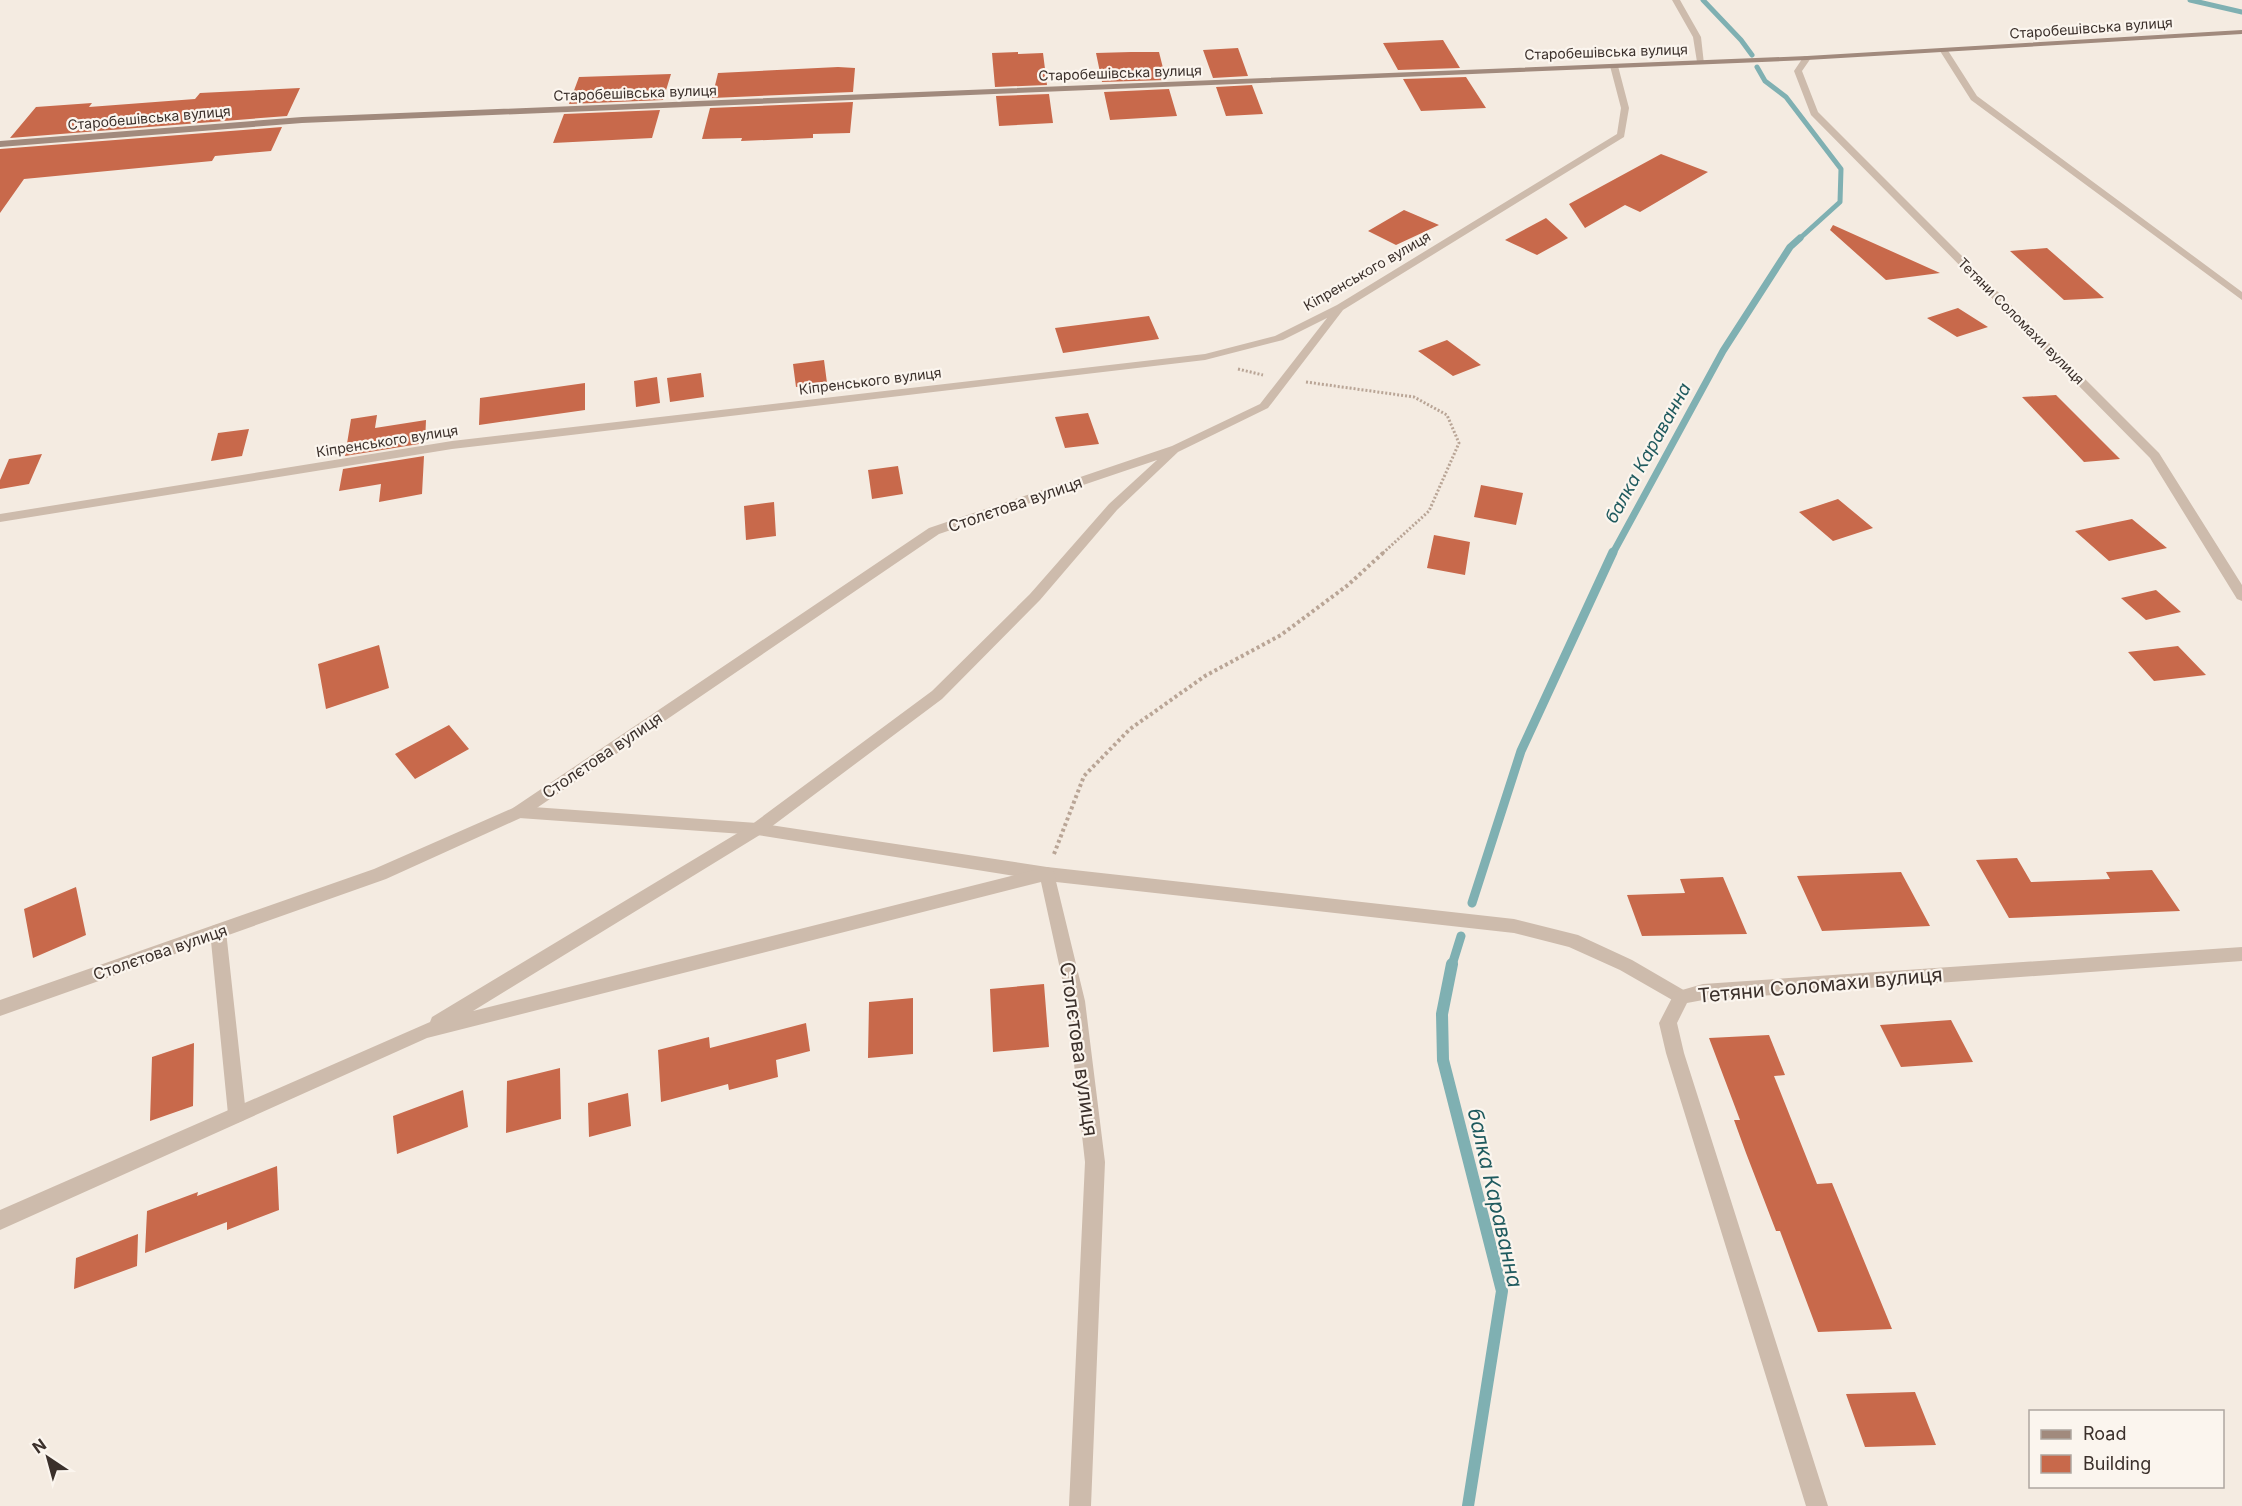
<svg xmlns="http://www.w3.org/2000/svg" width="2242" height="1506" viewBox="0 0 2242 1506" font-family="Inter,sans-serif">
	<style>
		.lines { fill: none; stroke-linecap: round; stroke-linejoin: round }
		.stream-far3 { stroke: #7fb0b2; stroke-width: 5 }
		.stream-far2 { stroke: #7fb0b2; stroke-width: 7 }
		.stream-far1 { stroke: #7fb0b2; stroke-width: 9 }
		.stream { stroke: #7fb0b2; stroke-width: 12 }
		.building { fill: #c8694b }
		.path-far1 { stroke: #b9a596; stroke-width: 3; stroke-dasharray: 2 2; stroke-linecap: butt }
		.path { stroke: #b9a596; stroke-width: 4; stroke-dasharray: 3 3; stroke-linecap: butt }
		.service { fill: #cdbbac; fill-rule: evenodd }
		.minor { fill: #cdbbac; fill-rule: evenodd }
		.secondary { fill: #a18a7d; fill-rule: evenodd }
		.labels { text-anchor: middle; stroke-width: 4.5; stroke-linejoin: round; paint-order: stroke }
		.far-street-label { font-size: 14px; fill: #3b302b; stroke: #fbf5ee }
		.street-label { font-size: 16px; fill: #3b302b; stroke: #fbf5ee }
		.water-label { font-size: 18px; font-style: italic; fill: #1f5a5e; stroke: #fbf5ee }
		.near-street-label { font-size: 20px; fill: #3b302b; stroke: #fbf5ee }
		.near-water-label { font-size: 21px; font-style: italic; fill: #1f5a5e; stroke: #fbf5ee }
	</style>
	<rect width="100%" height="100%" fill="#f4ebe1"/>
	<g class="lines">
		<path class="stream-far3" d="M1703,0L1741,40L1752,55
			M2190,0L2242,12
			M1757,67L1765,81L1786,97L1841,169L1840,202L1798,240"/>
		<path class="stream-far2" d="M1613,553L1723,351L1790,247L1800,238"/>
		<path class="stream-far1" d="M1472,903L1521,751L1613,552
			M1452,965L1461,936"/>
		<path class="stream" d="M1452,964L1442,1014L1443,1060L1502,1291L1468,1506"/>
	</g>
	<path class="building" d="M1443,40L1460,68L1398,70L1383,43Z
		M1238,48L1248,76L1213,78L1203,50Z
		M1018,52V54L1043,53L1047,85L995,87L992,53Z
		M1131,52H1159L1166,80L1102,82L1096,53Z
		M838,67L855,68L853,92L712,98L718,73Z
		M671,74L663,100L569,104L579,77Z
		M1466,77L1486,108L1421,111L1403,79Z
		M1252,85L1263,114L1226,116L1216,87Z
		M300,88L287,116L10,138L36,107L92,103L89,107L195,99L200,93Z
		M1169,89L1177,116L1110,120L1104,92Z
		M1049,94L1053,123L999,126L996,96Z
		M853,102L850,133L813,134V138L741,141L742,138L702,139L710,108Z
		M660,110L652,138L553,143L564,114Z
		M282,127L271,151L215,156L212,161L24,179L0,213V149Z
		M1661,154L1708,172L1640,212L1625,205L1585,228L1569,204Z
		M1404,210L1439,225L1396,245L1368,231Z
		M1546,218L1568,238L1537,255L1505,240Z
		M1833,225L1940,273L1886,280L1830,230Z
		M2047,248L2104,298L2064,300L2010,251Z
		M1958,308L1988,327L1957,337L1927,318Z
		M1149,316L1159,339L1063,353L1055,328Z
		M1447,340L1481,365L1453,376L1418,351Z
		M824,360L827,383L796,387L793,364Z
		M701,373L704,397L670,402L667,378Z
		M657,377L660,403L636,407L634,381Z
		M585,383V410L479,425L480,398Z
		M2056,395L2120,459L2084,462L2022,397Z
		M1088,413L1099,444L1065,448L1055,417Z
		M377,415L375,428L426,420L425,443L345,456L351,419Z
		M249,429L242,456L211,461L218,433Z
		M42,454L29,484L0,489V480L9,459Z
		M424,456L422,494L379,502L381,484L339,491L343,469Z
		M898,466L903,494L872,499L868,470Z
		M1481,485L1523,493L1516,525L1474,517Z
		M1838,499L1873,528L1833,541L1799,512Z
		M774,502L776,536L746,540L744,506Z
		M2132,519L2167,548L2109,561L2075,531Z
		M1434,535L1470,542L1465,575L1427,568Z
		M2156,590L2181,612L2146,620L2121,598Z
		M379,645L389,688L326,709L318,664Z
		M2178,646L2206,675L2154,681L2128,652Z
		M449,725L469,749L415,779L395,754Z
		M2017,858L2031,882L2110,879L2106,872L2152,870L2180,911L2009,918L1976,860Z
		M1901,872L1930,926L1822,931L1797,876Z
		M1723,877L1747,934L1642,936L1627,895L1685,893L1680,879Z
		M76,887L86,935L33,958L24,909Z
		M1044,984L1049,1047L993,1052L990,989Z
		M913,998V1054L868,1058L869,1002Z
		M1951,1020L1973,1062L1901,1067L1880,1025Z
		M806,1023L810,1051L776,1060L778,1077L729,1090L728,1084L661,1102L658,1050L709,1037L710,1048Z
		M1769,1035L1785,1075L1774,1076L1817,1184L1832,1183L1892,1329L1818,1332L1780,1231H1776L1746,1153L1734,1120H1740L1709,1038Z
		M194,1043L193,1106L150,1121L152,1057Z
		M560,1068L561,1119L506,1133L507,1081Z
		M463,1090L468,1127L397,1154L393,1116Z
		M628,1093L631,1126L589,1137L588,1103Z
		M277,1166L279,1210L227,1230V1222L145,1253L147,1211L198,1192L197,1196Z
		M138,1234L137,1266L74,1289L76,1258Z
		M1915,1392L1936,1445L1865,1447L1846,1394Z"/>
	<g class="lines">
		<path class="path-far1" d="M1238,369L1263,375
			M1306,382L1414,397L1447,415L1459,443L1429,511L1383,553"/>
		<path class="path" d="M1054,854L1084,776L1130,729L1205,676L1281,635L1348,585L1384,552"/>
		<path class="service" d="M519,806L757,823L1047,867L1514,919L1578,935L1632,960L1687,992L1690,997L1687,1002L1681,1005L1620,970L1569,947L1514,933L1047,881L757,835L519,818L513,816L511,812L513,808Z
			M218,924L224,926L226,931L246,1114L244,1120L237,1123L230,1120L228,1114L210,931L212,926Z"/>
		<path class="minor" d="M1672,0H1680L1701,37L1704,64L1697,62L1693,37Z
			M1941,49H1947L1977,96L2242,292V300L1971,100L1940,51Z
			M1804,56L1811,58L1802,71L1818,112L2159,453L2242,585V601L2237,599L2150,458L1811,115L1794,71Z
			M1614,64L1618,66L1629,108L1624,137L1343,310L1268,408L1178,452L1117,510L1040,600L942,699L763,833L473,1011L1047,867L1053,869L1085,1001L1105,1162L1091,1506H1069L1085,1162L1067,1001L1041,882L427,1038L0,1230V1210L430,1022L432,1017L751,825L932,691L1030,594L1109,504L1157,460L939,534L525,816L386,879L0,1016V1000L374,869L513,808L929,528L1172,446L1260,404L1327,318L1283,340L1205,360L452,449L0,522V514L452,441L1205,354L1275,336L1337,305L1617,134L1621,108L1610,66Z
			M2242,947V961L1703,1000L1687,1003L1677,1023L1684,1053L1828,1506H1806L1666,1053L1659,1023L1675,992L1703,984Z"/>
		<path class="secondary" d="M2242,30V34L1807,60L302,123L0,147V141L302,117L1807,56Z"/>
	</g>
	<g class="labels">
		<g class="far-street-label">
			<text transform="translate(2091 28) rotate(-4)" y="5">Старобешівська вулиця</text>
			<text transform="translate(1606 52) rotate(-2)" y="5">Старобешівська вулиця</text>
			<text transform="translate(1120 73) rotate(-2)" y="5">Старобешівська вулиця</text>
			<text transform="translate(635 93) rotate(-2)" y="5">Старобешівська вулиця</text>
			<text transform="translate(149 118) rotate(-5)" y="5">Старобешівська вулиця</text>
			<text transform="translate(1367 271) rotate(-30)" y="5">Кіпренського вулиця</text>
			<text transform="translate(2021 321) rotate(45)" y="5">Тетяни Соломахи вулиця</text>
			<text transform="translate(870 381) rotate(-7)" y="5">Кіпренського вулиця</text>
			<text transform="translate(387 441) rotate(-9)" y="5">Кіпренського вулиця</text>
		</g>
		<g class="street-label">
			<text transform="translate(1015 504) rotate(-19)" y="6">Столєтова вулиця</text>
			<text transform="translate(602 755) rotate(-34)" y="6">Столєтова вулиця</text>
			<text transform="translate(160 952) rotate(-19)" y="6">Столєтова вулиця</text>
		</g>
		<g class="water-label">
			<text transform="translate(1648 453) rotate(-61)" y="6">балка Караванна</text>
		</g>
		<g class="near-street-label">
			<text transform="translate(1820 985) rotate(-5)" y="7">Тетяни Соломахи вулиця</text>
			<text transform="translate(1079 1049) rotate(82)" y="7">Столєтова вулиця</text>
		</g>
		<g class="near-water-label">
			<text transform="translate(1495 1198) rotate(77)" y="7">балка Караванна</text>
		</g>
	</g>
	<rect x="2029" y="1410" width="195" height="78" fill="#fbf5ee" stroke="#aea6a0" stroke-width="1.5"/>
	<rect x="2041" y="1430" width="30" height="9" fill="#a18a7d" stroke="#aea6a0" stroke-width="1.5"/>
	<text x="2083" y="1440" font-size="18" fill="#3b302b">Road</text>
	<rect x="2041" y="1455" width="30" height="18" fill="#c8694b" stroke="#aea6a0" stroke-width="1.5"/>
	<text x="2083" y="1470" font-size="18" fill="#3b302b">Building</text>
	<g transform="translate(48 1458) rotate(324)" stroke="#fbf5ee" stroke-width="4.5" paint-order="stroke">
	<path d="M0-4.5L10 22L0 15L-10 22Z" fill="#3b302b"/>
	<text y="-9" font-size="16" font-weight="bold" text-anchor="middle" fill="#3b302b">N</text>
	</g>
</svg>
